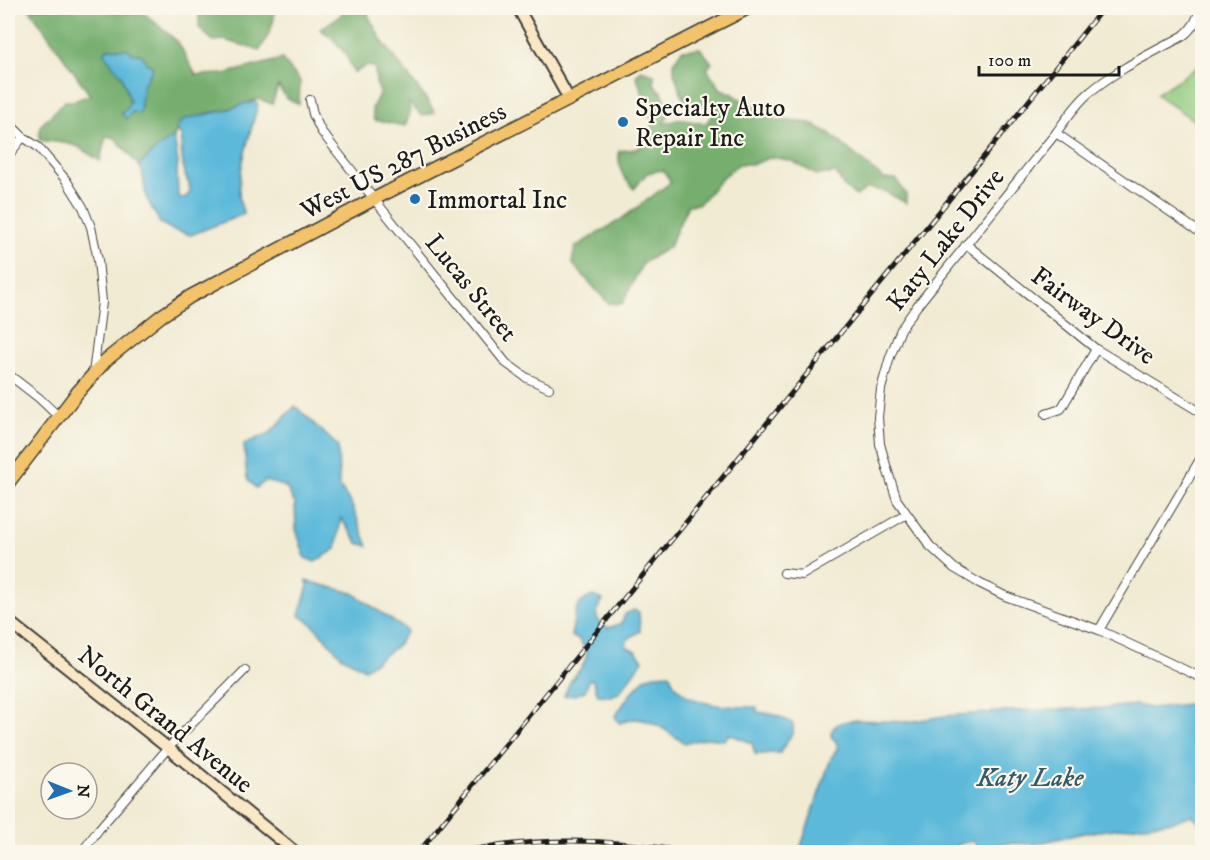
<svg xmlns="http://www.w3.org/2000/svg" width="1210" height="860" viewBox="0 0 1210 860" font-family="'IM FELL DW Pica',serif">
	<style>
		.green { fill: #90ca7e; stroke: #56734d; stroke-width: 1.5 }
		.forest { fill: #74ae6d; stroke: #486544; stroke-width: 1.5; fill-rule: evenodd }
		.water { fill: #5cb9da; stroke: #3c6a7b; stroke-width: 1.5 }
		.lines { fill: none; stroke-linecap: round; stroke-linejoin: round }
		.street-casing { stroke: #3c3b37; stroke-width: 10 }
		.secondary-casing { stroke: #3c3b37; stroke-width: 14 }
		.primary-casing { stroke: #3c3b37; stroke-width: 15 }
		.street { stroke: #fff; stroke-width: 8 }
		.secondary { stroke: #fae7c3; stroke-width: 10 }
		.primary { stroke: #f2c36a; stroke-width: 12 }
		.rail-casing { stroke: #1c1c1c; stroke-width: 5 }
		.rail { stroke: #fbf7ec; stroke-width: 3; stroke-dasharray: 9; stroke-linecap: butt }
		.poi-dot { fill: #1f6fb2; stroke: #fbf7ec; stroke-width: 2 }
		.labels { text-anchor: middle; stroke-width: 4.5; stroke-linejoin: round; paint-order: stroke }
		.poi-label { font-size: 26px; fill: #1c1c1c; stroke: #fbf7ec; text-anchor: start }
		.street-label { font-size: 26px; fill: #1c1c1c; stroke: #fbf7ec }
		.water-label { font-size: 27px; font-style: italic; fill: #365b68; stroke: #fbf7ec }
	</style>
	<rect width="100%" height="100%" fill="#fbf7ec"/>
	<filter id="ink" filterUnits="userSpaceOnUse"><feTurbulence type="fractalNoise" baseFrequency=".0167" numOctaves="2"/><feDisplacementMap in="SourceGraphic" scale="12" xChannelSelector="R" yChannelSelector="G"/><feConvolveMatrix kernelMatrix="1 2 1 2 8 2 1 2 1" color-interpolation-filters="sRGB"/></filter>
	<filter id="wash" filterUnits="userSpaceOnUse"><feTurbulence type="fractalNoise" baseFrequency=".008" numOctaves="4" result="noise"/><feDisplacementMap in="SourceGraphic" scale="24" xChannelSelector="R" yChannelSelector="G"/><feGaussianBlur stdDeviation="1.35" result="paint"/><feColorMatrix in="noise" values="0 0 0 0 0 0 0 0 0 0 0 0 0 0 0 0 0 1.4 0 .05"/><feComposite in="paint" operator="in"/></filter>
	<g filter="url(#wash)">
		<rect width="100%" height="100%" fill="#f1ebd3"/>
		<path class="green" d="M1202,64V126L1156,94Z"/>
		<path class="forest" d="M29,8H111L114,12L145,14L178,42L196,75L224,74L282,59L300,81L299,104L286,98L278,86L272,104L259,99L226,110L208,113L179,124L174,137L155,150L139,166L115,138L106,136L100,161L77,146L64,143L39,140L40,126L65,101H74L90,95ZM132,53L142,55L151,72L143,85L140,113L126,110L130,101L122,76Z
			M199,8H275C275,24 268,36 260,50L224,40L213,41L199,28Z
			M345,8H370L368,15L382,41L426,99L435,113L422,116L409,103L410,114L405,126L374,120L372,108L380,92L376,83L375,67L366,66L354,73L345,53L332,38L320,29L340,16Z
			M700,48L712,63L707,69L721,89L733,94L750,106L761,108L776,120L810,123L829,133L884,179H896L906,194V203L886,192L868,188L856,196L843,186L836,173L817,175L792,161L772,157L754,164H739L724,176L699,204L688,205L669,247L643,263L622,304L608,303L572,263L575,247L620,220L671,182L663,170L647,173L634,189C622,176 618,169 619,151L636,149L646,143L652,129L650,112L636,76L641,70L654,74V84L663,94L670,113L663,124L680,119L705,124L718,109L714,101L704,106L684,101L674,73V62L682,50Z"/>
		<path class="water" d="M108,48L128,49L132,53L142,55L147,64L153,66L151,72L143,85L140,113L132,112L126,119L121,113L126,110L130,101L122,76L104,54Z
			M255,102L258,104C252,128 235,178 240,201C240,205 243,210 244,214L191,235L173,230L160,223L146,197L142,171L139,166L155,150L174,137L178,163L177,170L178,196L181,198L186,197L190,192L189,184L184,173L181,149L182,138L177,129L179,124L185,119L226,110L246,103Z
			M295,406L338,446L339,486L351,503L368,546L358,543L341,518L336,549L315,562L305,558L296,529L295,504L286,487L266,481L256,488L247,479L244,444L270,433Z
			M307,581L353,593L407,631L397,646L365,669L341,656L312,624L299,615L308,586Z
			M593,596L603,600C594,614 593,619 608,628L622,623L625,614L634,610L639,612L640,631L627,640L626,646L636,651L643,660L619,693L611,696L598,695L593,680H589L585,691L575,695L564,696L570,682L584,664L587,654L580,640L571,636C576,616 571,604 593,596Z
			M669,673C671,677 673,683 676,686C692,707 733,707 757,707V712C772,714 780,715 793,724V732L780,753C771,752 764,755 755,754L752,743L729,734L724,740L708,738L684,743C670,733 651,718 633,719C628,720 623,722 619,723L615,716L629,696L645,678L657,674Z
			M1198,703L1202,704V825L1192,815L1175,821L1084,833L1035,844L1002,843L997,852H979L974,841L959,844L953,852H799L831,758L837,749V743L831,736C831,723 845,721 856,720L908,722L944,716L1010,711L1104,708L1135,705L1151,708Z"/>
	</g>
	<g filter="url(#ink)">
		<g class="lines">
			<defs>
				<path id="street" d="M1200,8C1197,20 1193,28 1183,36C1154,52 1114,71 1089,93C1076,104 1066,119 1056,133L917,306L901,329L890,357L881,389L878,417L880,444L888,472L897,500L930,546L954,568L979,583L1005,596L1099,630L1202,678
					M310,100L313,114L321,131L374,199L506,363L527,378L549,388
					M8,124L13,127L23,137L38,147L66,180L83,207L91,227L98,260L102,302L93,374
					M1056,133L1202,234
					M8,156L23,137
					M966,244L1096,349L1202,413
					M8,374L39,398L59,417
					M1046,414L1061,409L1096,349
					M784,573L802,575L907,514
					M1099,630L1202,456
					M82,852L99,829L168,748L245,670"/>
				<path id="secondary" d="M518,8L569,99
					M8,621L168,748L295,852"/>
				<path id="primary" d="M8,483L77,393L106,360L161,316L191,296L374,199L748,8"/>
			</defs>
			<use href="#street" class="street-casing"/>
			<use href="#secondary" class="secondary-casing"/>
			<use href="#primary" class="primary-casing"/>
			<use href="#street" class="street"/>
			<use href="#secondary" class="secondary"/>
			<use href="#primary" class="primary"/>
			<defs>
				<path id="rail" d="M419,852C645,569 878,291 1103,8
					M461,852C534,837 612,838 685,852"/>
			</defs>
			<use href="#rail" class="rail-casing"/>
			<use href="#rail" class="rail"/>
		</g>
	</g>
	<g class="poi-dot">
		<circle cx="623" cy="122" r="6"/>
		<circle cx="415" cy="199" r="6"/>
	</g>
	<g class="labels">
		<g class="poi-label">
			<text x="635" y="116">Specialty Auto<tspan x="635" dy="30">Repair Inc</tspan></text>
			<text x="427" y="208">Immortal Inc</text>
		</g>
		<g class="street-label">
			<text transform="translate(403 160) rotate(-27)" y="9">West US 287 Business</text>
			<text transform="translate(945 239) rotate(-52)" y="9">Katy Lake Drive</text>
			<text transform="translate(472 287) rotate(51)" y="9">Lucas Street</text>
			<text transform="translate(1094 315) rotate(36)" y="9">Fairway Drive</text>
			<text transform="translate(166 719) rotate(39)" y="9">North Grand Avenue</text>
		</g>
		<g class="water-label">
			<text x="1030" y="786">Katy Lake</text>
		</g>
	</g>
	<rect width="1210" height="860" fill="none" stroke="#fbf7ec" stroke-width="30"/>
	<g transform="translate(69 791) rotate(91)"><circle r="28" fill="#fbf7ec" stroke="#a29f99" stroke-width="1.5"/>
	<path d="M0-4.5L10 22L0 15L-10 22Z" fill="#1f6fb2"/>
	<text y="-9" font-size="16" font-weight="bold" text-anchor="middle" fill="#1c1c1c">N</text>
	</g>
	<path d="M979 66v9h140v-9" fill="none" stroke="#1c1c1c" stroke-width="3"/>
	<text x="988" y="66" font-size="18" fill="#1c1c1c" stroke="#fbf7ec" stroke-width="4.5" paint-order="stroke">100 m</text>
</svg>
